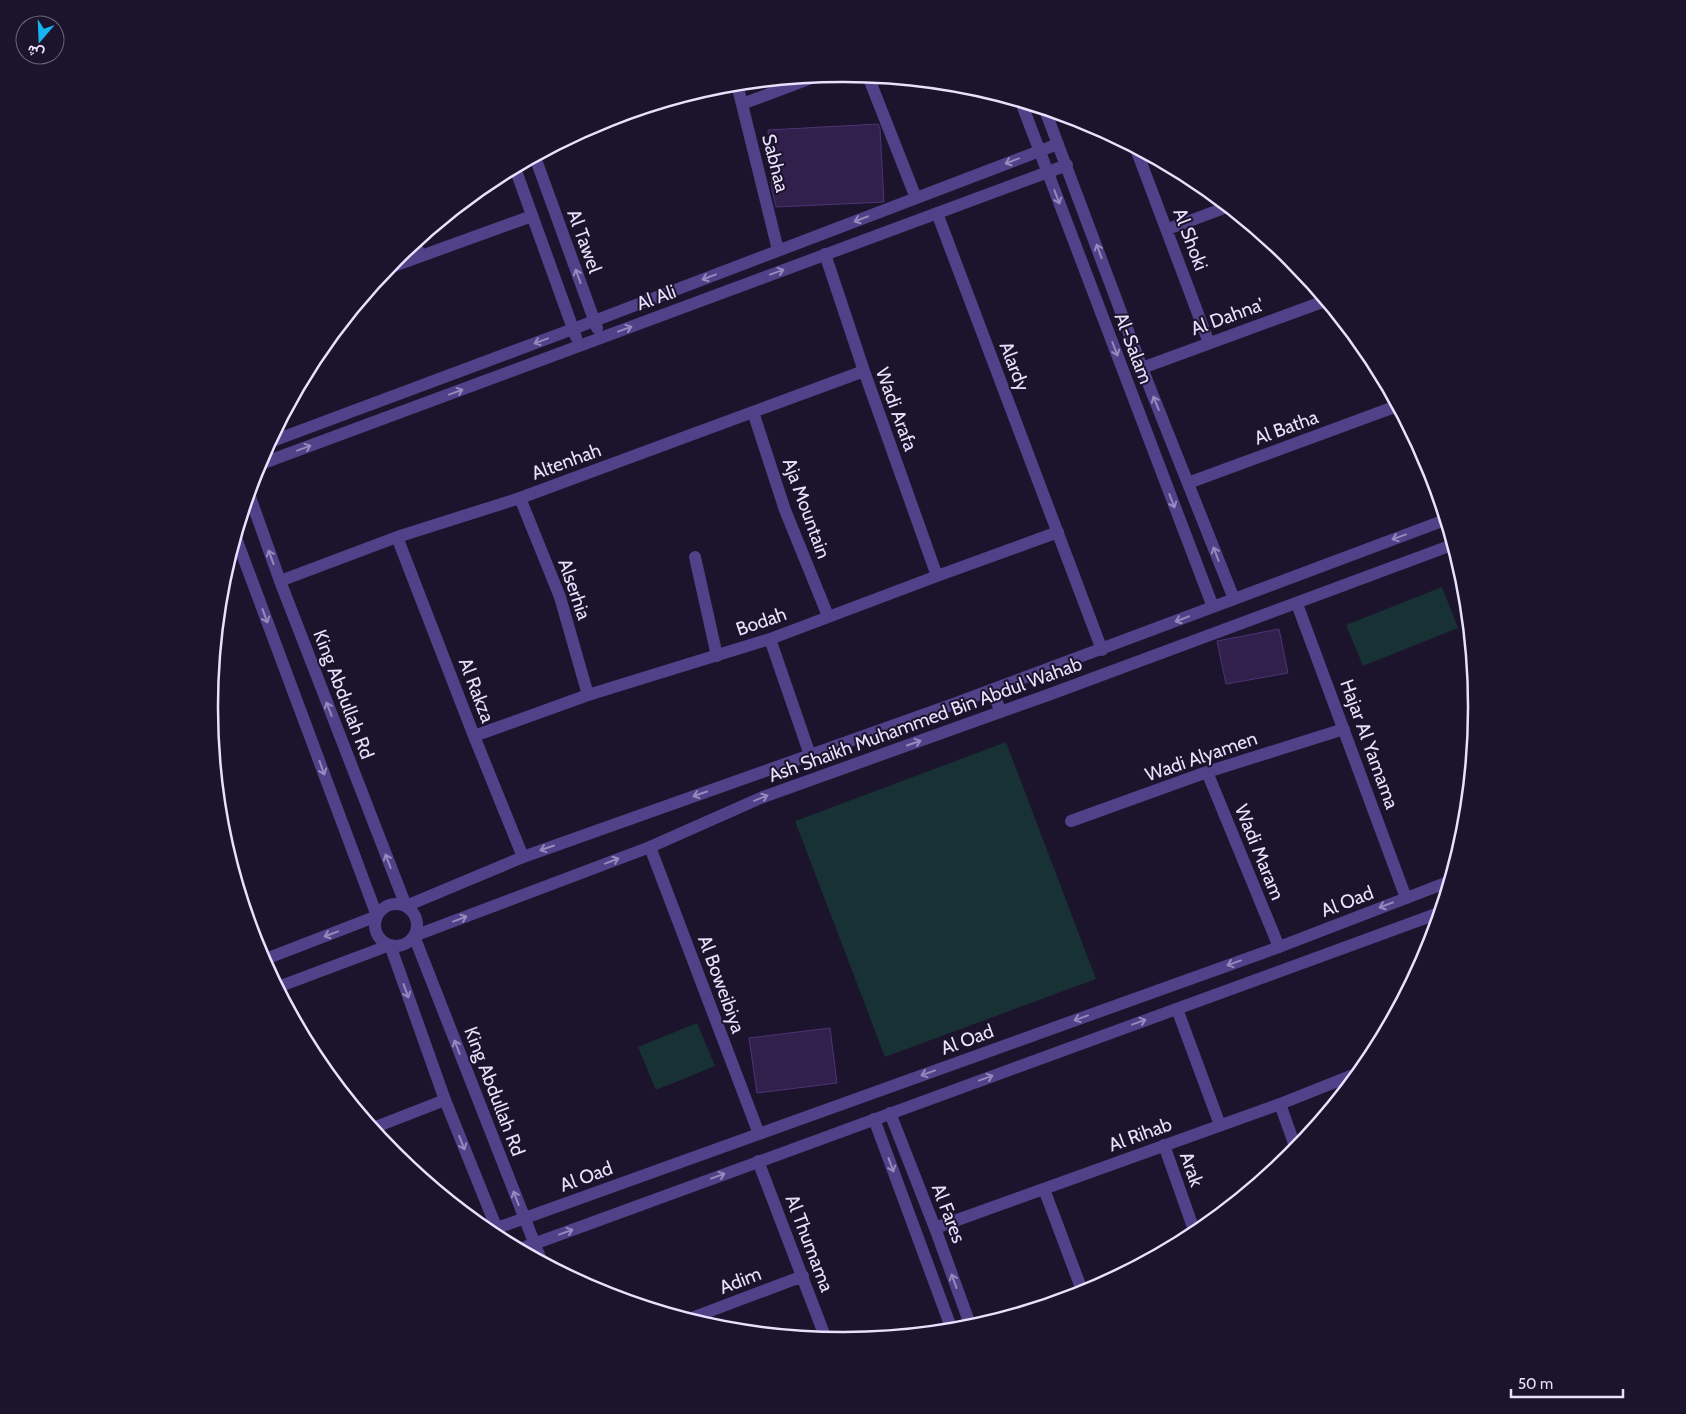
<svg xmlns="http://www.w3.org/2000/svg" width="1686" height="1414" viewBox="0 0 1686 1414" font-family="Cabin,Vazirmatn,sans-serif">
	<style>
		.green { fill: #173135 }
		.building { fill: #31204b; stroke: #4d3476 }
		.lines { fill: none; stroke-linecap: round; stroke-linejoin: round }
		.minor { stroke: #514188; stroke-width: 12 }
		.tertiary { stroke: #514188; stroke-width: 12 }
		.oneway { stroke: #9589bd }
		.labels { text-anchor: middle; stroke-width: 4; stroke-linejoin: round; paint-order: stroke }
		.street-label { font-size: 19px; fill: #e8e0fd; stroke: #1c132c }
		.rim { fill: none; stroke: #e8e0fd; stroke-width: 2.5 }
	</style>
	<rect width="100%" height="100%" fill="#1c132c"/>
	<path class="green" d="M1442,587L1458,628L1363,666L1346,625Z
		M1006,742L1096,979L885,1057L795,821Z
		M697,1023L715,1066L656,1090L638,1047Z"/>
	<path class="building" d="M878,124L880,128L884,202L776,207L772,190L768,130Z
		M1279,629L1288,673L1226,684L1217,641Z
		M830,1028L837,1083L757,1093L749,1038Z"/>
	<g class="lines">
		<path class="minor" d="M868,76L916,198
			M737,84L778,250
			M742,104L817,76
			M1136,149L1209,343
			M937,213L1102,650
			M1168,229L1227,207
			M415,243L420,256
			M825,254L864,371L937,576
			M388,268L532,216
			M1142,368L1325,301
			M753,412L785,510L828,616
			M1188,483L1397,406
			M520,498L560,597L588,695
			M397,537L474,736L523,857
			M695,557L717,656
			M280,581L397,537L520,498L864,371
			M1297,604L1406,898
			M770,639L810,755
			M474,736L588,695L770,639L937,576L1058,532
			M1207,772L1279,947
			M1071,821L1207,772L1344,729
			M650,847L759,1134
			M1177,1009L1220,1125
			M1280,1104L1296,1149
			M890,1113L935,1228L971,1327
			M874,1119L952,1330
			M373,1128L445,1100
			M1164,1145L1195,1233
			M758,1161L826,1339
			M1044,1189L1083,1293
			M935,1228L1280,1104L1358,1073
			M689,1319L803,1276"/>
		<path class="tertiary" d="M1021,102L1213,607
			M1045,110L1142,368L1234,599
			M535,157L597,328
			M515,168L576,337
			M270,442L573,329L1058,144
			M258,465L1067,165
			M249,494L280,581L406,906L523,857L951,705L1445,520
			M236,538L377,916L263,960
			M992,690L1001,712
			M375 925a21 21 0 1 1 42 0a21 21 0 1 1-42 0Z
			M278,987L390,945L445,1100L501,1239
			M497,1228L1279,947L1448,882
			M520,1249L1439,913
			M541,1260L414,936L650,847L763,797L1048,695L1452,545"/>
	</g>
	<defs><path id="oneway-shaft" d="M-6 0H5M1.5-3L5.5 0L1.5 3" fill="none" stroke-width="1.6" stroke-linecap="round" stroke-linejoin="round" transform="scale(1.25)"/></defs>
	<g class="oneway">
		<use href="#oneway-shaft" transform="translate(1012 161) rotate(159)"/>
		<use href="#oneway-shaft" transform="translate(1057 197) rotate(69)"/>
		<use href="#oneway-shaft" transform="translate(861 219) rotate(159)"/>
		<use href="#oneway-shaft" transform="translate(1099 251) rotate(-110)"/>
		<use href="#oneway-shaft" transform="translate(777 272) rotate(-20)"/>
		<use href="#oneway-shaft" transform="translate(578 276) rotate(-110)"/>
		<use href="#oneway-shaft" transform="translate(709 277) rotate(159)"/>
		<use href="#oneway-shaft" transform="translate(625 329) rotate(-20)"/>
		<use href="#oneway-shaft" transform="translate(541 341) rotate(160)"/>
		<use href="#oneway-shaft" transform="translate(1115 349) rotate(69)"/>
		<use href="#oneway-shaft" transform="translate(456 392) rotate(-20)"/>
		<use href="#oneway-shaft" transform="translate(1156 403) rotate(-112)"/>
		<use href="#oneway-shaft" transform="translate(304 448) rotate(-20)"/>
		<use href="#oneway-shaft" transform="translate(1172 501) rotate(69)"/>
		<use href="#oneway-shaft" transform="translate(1399 537) rotate(160)"/>
		<use href="#oneway-shaft" transform="translate(1216 554) rotate(-111)"/>
		<use href="#oneway-shaft" transform="translate(271 557) rotate(-110)"/>
		<use href="#oneway-shaft" transform="translate(265 616) rotate(70)"/>
		<use href="#oneway-shaft" transform="translate(1182 619) rotate(159)"/>
		<use href="#oneway-shaft" transform="translate(329 709) rotate(-111)"/>
		<use href="#oneway-shaft" transform="translate(914 743) rotate(-19)"/>
		<use href="#oneway-shaft" transform="translate(322 768) rotate(70)"/>
		<use href="#oneway-shaft" transform="translate(700 794) rotate(161)"/>
		<use href="#oneway-shaft" transform="translate(761 798) rotate(-22)"/>
		<use href="#oneway-shaft" transform="translate(547 848) rotate(161)"/>
		<use href="#oneway-shaft" transform="translate(388 861) rotate(-111)"/>
		<use href="#oneway-shaft" transform="translate(612 861) rotate(-21)"/>
		<use href="#oneway-shaft" transform="translate(1386 905) rotate(159)"/>
		<use href="#oneway-shaft" transform="translate(460 919) rotate(-21)"/>
		<use href="#oneway-shaft" transform="translate(331 934) rotate(159)"/>
		<use href="#oneway-shaft" transform="translate(1234 963) rotate(160)"/>
		<use href="#oneway-shaft" transform="translate(406 991) rotate(70)"/>
		<use href="#oneway-shaft" transform="translate(1081 1018) rotate(160)"/>
		<use href="#oneway-shaft" transform="translate(1139 1022) rotate(-20)"/>
		<use href="#oneway-shaft" transform="translate(457 1047) rotate(-111)"/>
		<use href="#oneway-shaft" transform="translate(928 1073) rotate(160)"/>
		<use href="#oneway-shaft" transform="translate(986 1078) rotate(-20)"/>
		<use href="#oneway-shaft" transform="translate(462 1143) rotate(68)"/>
		<use href="#oneway-shaft" transform="translate(891 1165) rotate(70)"/>
		<use href="#oneway-shaft" transform="translate(718 1176) rotate(-20)"/>
		<use href="#oneway-shaft" transform="translate(516 1198) rotate(-111)"/>
		<use href="#oneway-shaft" transform="translate(566 1232) rotate(-20)"/>
		<use href="#oneway-shaft" transform="translate(954 1281) rotate(-110)"/>
	</g>
	<g class="labels">
		<g class="street-label">
			<text transform="translate(776 163) rotate(76)" y="7">Sabhaa</text>
			<text transform="translate(1191 239) rotate(69)" y="7">Al Shoki</text>
			<text transform="translate(585 241) rotate(70)" y="7">Al Tawel</text>
			<text transform="translate(656 297) rotate(-20)" y="7">Al Ali</text>
			<text transform="translate(1227 316) rotate(-20)" y="7">Al Dahna'</text>
			<text transform="translate(1134 348) rotate(69)" y="7">Al-Salam</text>
			<text transform="translate(1015 366) rotate(69)" y="7">Alardy</text>
			<text transform="translate(897 409) rotate(70)" y="7">Wadi Arafa</text>
			<text transform="translate(1286 427) rotate(-20)" y="7">Al Batha</text>
			<text transform="translate(566 461) rotate(-20)" y="7">Altenhah</text>
			<text transform="translate(807 508) rotate(70)" y="7">Aja Mountain</text>
			<text transform="translate(575 589) rotate(71)" y="7">Alserhia</text>
			<text transform="translate(761 621) rotate(-19)" y="7">Bodah</text>
			<text transform="translate(477 690) rotate(69)" y="7">Al Rakza</text>
			<text transform="translate(344 694) rotate(69)" y="7">King Abdullah Rd</text>
			<text transform="translate(925 719) rotate(-20)" y="7">Ash Shaikh Muhammed Bin Abdul Wahab</text>
			<text transform="translate(1370 744) rotate(70)" y="7">Hajar Al Yamama</text>
			<text transform="translate(1201 756) rotate(-19)" y="7">Wadi Alyamen</text>
			<text transform="translate(1260 852) rotate(68)" y="7">Wadi Maram</text>
			<text transform="translate(1347 901) rotate(-21)" y="7">Al Oad</text>
			<text transform="translate(722 984) rotate(70)" y="7">Al Boweibiya</text>
			<text transform="translate(967 1039) rotate(-20)" y="7">Al Oad</text>
			<text transform="translate(495 1091) rotate(69)" y="7">King Abdullah Rd</text>
			<text transform="translate(1140 1134) rotate(-20)" y="7">Al Rihab</text>
			<text transform="translate(1192 1169) rotate(70)" y="7">Arak</text>
			<text transform="translate(586 1176) rotate(-20)" y="7">Al Oad</text>
			<text transform="translate(949 1213) rotate(69)" y="7">Al Fares</text>
			<text transform="translate(810 1243) rotate(69)" y="7">Al Thumama</text>
			<text transform="translate(740 1280) rotate(-21)" y="7">Adim</text>
		</g>
	</g>
	<path d="M0 0H1686V1414H0ZM842 82H844A624 624 0 0 1 1468 706V708A624 624 0 0 1 844 1332H842A624 624 0 0 1 218 708V706A624 624 0 0 1 842 82Z" fill="#1c132c" fill-rule="evenodd"/>
	<path class="rim" d="M842 82H844A624 624 0 0 1 1468 706V708A624 624 0 0 1 844 1332H842A624 624 0 0 1 218 708V706A624 624 0 0 1 842 82Z"/>
	<g transform="translate(40 40) rotate(199)"><circle r="24" fill="#1c132c" stroke="#6e6580"/>
	<path d="M0-4L9 19L0 12L-9 19Z" fill="#17b4f1"/>
	<text y="-8" font-size="14" font-weight="bold" text-anchor="middle" fill="#e8e0fd">ش</text>
	</g>
	<path d="M1511 1389v8h112v-8" fill="none" stroke="#e8e0fd" stroke-width="2.5"/>
	<text x="1518" y="1389" font-size="15" fill="#e8e0fd" stroke="#1c132c" stroke-width="4" paint-order="stroke">50 m</text>
</svg>
